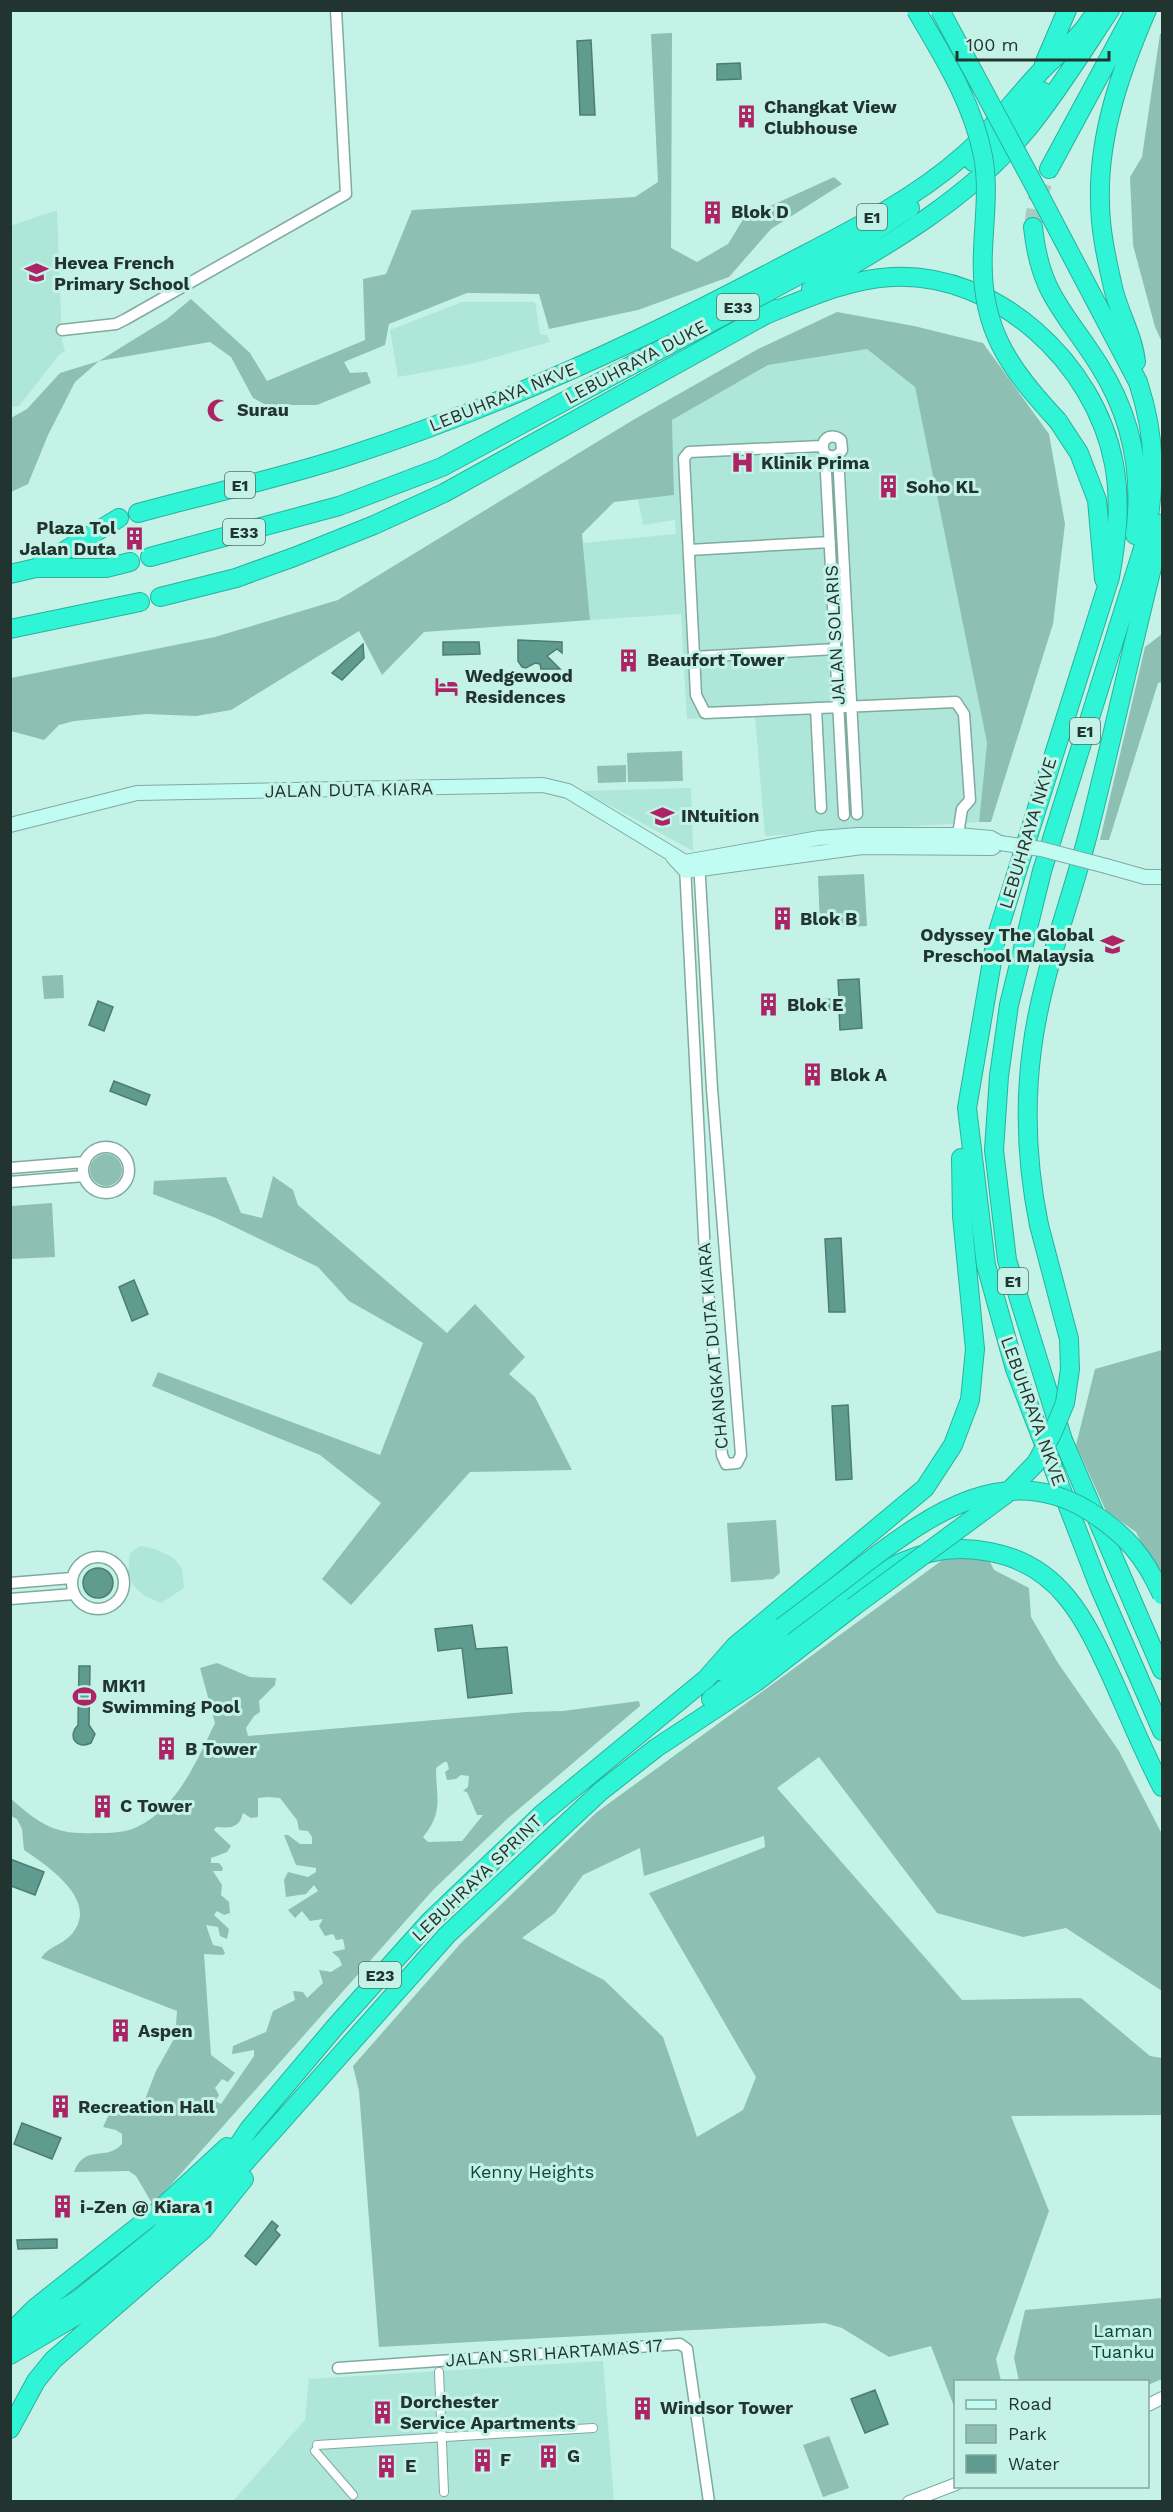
<svg xmlns="http://www.w3.org/2000/svg" width="1173" height="2512" viewBox="0 0 1173 2512" font-family="'Work Sans',sans-serif">
	<style>
		.built { fill: #afe6da }
		.green { fill: #8dbfb3; fill-rule: evenodd }
		.water { fill: #5f9c8f; stroke: #4d7d72; stroke-width: 1.5 }
		.lines { fill: none; stroke-linecap: round; stroke-linejoin: round }
		.motorway-tunnel { stroke: #a4ccc2; stroke-width: 18; stroke-dasharray: 18 9; stroke-linecap: butt }
		.pedestrian-casing { stroke: #7faaa0; stroke-width: 10 }
		.minor-casing { stroke: #7faaa0; stroke-width: 13 }
		.tertiary-casing { stroke: #7faaa0; stroke-width: 14 }
		.secondary-casing { stroke: #7faaa0; stroke-width: 16 }
		.motorway-casing { stroke: #2ab19c; stroke-width: 20 }
		.pedestrian { stroke: #fff; stroke-width: 8 }
		.minor { stroke: #fff; stroke-width: 10 }
		.tertiary { stroke: #fff; stroke-width: 12 }
		.secondary { stroke: #c1fcf3; stroke-width: 14 }
		.motorway { stroke: #2ff5d6; stroke-width: 18 }
		.secondary-bridge-casing { stroke: #7faaa0; stroke-width: 16; stroke-linecap: butt }
		.motorway-bridge-casing { stroke: #2ab19c; stroke-width: 20; stroke-linecap: butt }
		.secondary-bridge { stroke: #c1fcf3; stroke-width: 14 }
		.motorway-bridge { stroke: #2ff5d6; stroke-width: 18 }
		.labels { text-anchor: middle; stroke-width: 6; stroke-linejoin: round; paint-order: stroke }
		.shield { fill: #c4f2e7; stroke: #536d67; stroke-width: 1.5 }
		.shield-label { font-size: 16px; font-weight: bold; fill: #223430 }
		.poi-label { font-size: 18px; font-weight: bold; fill: #223430; stroke: #c4f2e7; text-anchor: start }
		.street-label { font-size: 18px; fill: #223430; stroke: #c4f2e7 }
		.park-label { font-size: 18px; fill: #0e453c; stroke: #c4f2e7 }
	</style>
	<rect width="100%" height="100%" fill="#c4f2e7"/>
	<path class="built" d="M57,210L62,341L65,351L59,355L19,406L11,407L10,226Z
		M462,302H535L540,334L547,335L550,342L470,364L398,377L390,330Z
		M867,348L915,387L987,743L979,822L765,836L755,716L687,719L681,614L590,620L583,543L676,534L675,520L643,525L638,499L674,495L672,420L768,365Z
		M691,788L693,851L583,791Z
		M140,1546L155,1549L174,1558L182,1569L184,1588L161,1603L145,1596L133,1585L128,1574L130,1553Z
		M603,2361L614,2501L232,2502L305,2420L309,2379Z"/>
	<path class="green" d="M672,33L671,248L697,262L728,244L744,218L834,177L842,184L771,229L729,277L638,310L549,329L539,294L467,293L389,324L385,345L344,362L350,373L367,372L371,383L317,405H266L253,398L231,357L210,342L99,361L75,382L48,435L28,484L11,492V418L27,409L60,373L99,361L167,319L191,299L250,353L267,381L365,340L363,279L386,274L412,210L635,197L658,182L651,34Z
		M1162,33V342L1155,327L1133,245L1130,177L1142,157L1160,34Z
		M837,312L914,326L983,343L1049,434L1065,524L1053,624L991,822H979L987,743L915,387L867,349L768,365L672,420L674,495L614,502L582,534L590,620L424,632L382,675L359,631L231,710L196,716L146,714L74,721L59,725L44,740L11,731V678L215,637L338,600L633,420L758,349Z
		M1162,634V682L1158,683L1109,840H1100L1145,647Z
		M682,751L683,781L628,782L627,753Z
		M626,765V782L598,783L597,766Z
		M864,874L867,926L820,928L818,876Z
		M63,975L64,998L44,999L42,976Z
		M90 1170a16 16 0 1 1 32 0a16 16 0 1 1-32 0Z
		M273,1176L293,1190L298,1205L447,1333L475,1304L525,1357L509,1374L535,1397L572,1470L470,1472L351,1605L322,1579L381,1503L320,1455L152,1386L158,1372L380,1455L423,1343L349,1301L318,1267L216,1218L153,1194L154,1181L226,1177L241,1213L262,1218Z
		M52,1203L55,1257L11,1259V1206Z
		M1162,1350V1583L1136,1532L1106,1511L1076,1445L1095,1369Z
		M776,1520L780,1573L773,1579L731,1582L727,1523Z
		M948,1556L989,1560L994,1570L1029,1588L1031,1617L1058,1663L1119,1751L1162,1834V1991L1066,1928L1023,1937L937,1913L819,1757L777,1788L962,2000L1081,1998L1150,2056L1162,2058V2115L1011,2116L1049,2211L996,2359L1001,2381L956,2382L955,2409L931,2346L889,2357L842,2328L825,2323L379,2347L359,2091L353,2066L461,1943L597,1812ZM764,1836L765,1847L649,1893L756,2077L743,2110L697,2137L663,2037L604,1980L522,1938L555,1913L583,1875L640,1848L644,1876Z
		M217,1663L250,1677L276,1678L275,1685L259,1701L260,1712L254,1716L246,1728L248,1736L526,1712L563,1711L639,1701L640,1706L506,1820L433,1890L153,2205L136,2176L129,2171L74,2172C85,2143 106,2162 122,2144V2134L116,2130L103,2127L111,2110L135,2112L144,2102L156,2071L175,2037L177,2011L41,1958C49,1946 60,1946 70,1936C102,1902 49,1867 24,1850L22,1829L17,1819L11,1816V1799C41,1825 55,1835 96,1833C109,1833 125,1833 137,1827C178,1807 196,1762 215,1723L200,1668ZM444,1762H447L449,1769L445,1772L447,1780L456,1779L461,1775L469,1776L468,1787L463,1791L467,1792L477,1815H483L462,1841L428,1842L423,1837C444,1812 436,1797 436,1768ZM268,1797L280,1798L297,1820L299,1830L308,1831L312,1837V1844H300L288,1835H284L296,1865L316,1868V1872L308,1877L288,1872L284,1880L286,1897L306,1894L314,1885L318,1891L288,1910L295,1918L302,1911L310,1921L323,1919L319,1926L325,1936L333,1934L336,1940L343,1939L345,1949L332,1952L339,1958L342,1965L331,1972L319,1970L323,1983L307,1998L303,1992L293,1991L295,2000L273,2011L266,2032L233,2046L232,2054L254,2050V2056L221,2104L215,2101L219,2095L215,2088L222,2079L228,2082L235,2073L211,2055L204,1954L223,1955L225,1953L222,1947L213,1945L206,1925L218,1927L220,1936L227,1939L229,1929L214,1915L217,1911L224,1915L230,1913L229,1902L221,1895L222,1885L213,1871H222L223,1868L219,1863H211V1858L227,1852L231,1846L214,1830L216,1827C230,1828 239,1829 243,1813L251,1818L258,1817V1798Z
		M1162,2298V2379L1148,2385V2382L1019,2381L1014,2358L1025,2310Z
		M829,2436L849,2488L823,2497L803,2445Z"/>
	<path class="water" d="M591,40L595,115H580L577,41Z
		M740,63L741,79L717,80V64Z
		M518,640L562,642V653L557,649L547,656L560,669H541L540,664L535,663L526,668L522,667L518,661Z
		M443,642H479L480,654L443,655Z
		M363,644L364,658L342,680L332,673Z
		M859,979L862,1028L840,1030L839,1009L818,1010V1000L839,999L838,980Z
		M98,1001L113,1007L104,1031L89,1025Z
		M114,1081L150,1095L146,1105L110,1091Z
		M841,1238L845,1312H829L825,1239Z
		M134,1280L148,1314L132,1321L119,1287Z
		M848,1405L852,1479L836,1480L832,1406Z
		M83 1583a15 15 0 1 1 30 0a15 15 0 1 1-30 0Z
		M472,1625L476,1649L507,1647L512,1693L468,1698L462,1648L438,1651L435,1629Z
		M79,1666H90L89,1725L95,1734L91,1743C76,1750 67,1736 78,1725Z
		M10,1859L44,1872L35,1895L11,1886Z
		M22,2123L61,2138L52,2159L14,2144Z
		M272,2221L278,2226L275,2230L280,2235L256,2265L245,2256Z
		M57,2239V2248L18,2249L17,2240Z
		M875,2390L888,2424L865,2433L851,2399Z"/>
	<g class="lines">
		<path class="motorway-tunnel" d="M1033,227L1037,199L1049,169"/>
		<defs>
			<path id="pedestrian" d="M439,2372L444,2492
				M317,2445L593,2428
				M315,2451L353,2495"/>
			<path id="minor" d="M62,330L116,324L126,319L346,194L336,10
				M822,446L689,452L684,458L696,695L705,713L956,702L964,714L970,800L962,809L958,835
				M825,454C832,458 838,457 842,450L841,440C830,431 818,441 825,454L844,815
				M838,455L857,814
				M689,550L830,542
				M694,657L835,649
				M816,708L821,808
				M685,866L705,1255L722,1455L726,1464L737,1463L741,1455L712,1089L699,861
				M83 1170a23 23 0 1 1 46 0a23 23 0 1 1-46 0Z
				M10,1168L85,1162
				M10,1182L84,1176
				M72 1583a26 26 0 1 1 52 0a26 26 0 1 1-52 0Z
				M10,1583L72,1578
				M10,1599L74,1594
				M338,2368L680,2344L687,2349L709,2502"/>
			<path id="tertiary" d="M1148,2405L1162,2398
				M909,2502L956,2484"/>
			<path id="secondary" d="M10,825L137,793L543,785L568,791L685,862L819,838L858,835H958L991,838L1000,843
				M673,857L686,871L862,847L992,848L998,844
				M1106,866L1145,877H1162"/>
			<path id="motorway" d="M1044,64L1067,10
				M973,162L999,139L1042,91
				M1049,169L1135,10
				M1031,179L1138,382C1157,440 1156,485 1144,545L1042,871L1009,1005L999,1076L994,1150L1007,1260L1063,1440L1162,1670
				M1033,227C1040,295 1065,311 1099,365C1132,417 1143,474 1135,535
				M811,289C889,245 971,197 1029,127C1059,90 1084,49 1110,10
				M765,315C805,299 848,279 892,277C997,272 1095,363 1114,464C1121,502 1117,539 1110,577L996,938L967,1108L986,1265L1015,1369L1098,1584L1162,1731
				M1136,362C1133,334 1117,310 1112,283C1106,256 1100,229 1100,201C1098,135 1121,70 1147,10
				M1058,421L1079,453L1097,500L1104,579
				M138,513C207,494 277,479 345,457C494,409 638,343 777,269C840,236 910,203 964,155C993,129 1015,98 1042,70C1058,53 1078,40 1091,19
				M150,557L339,506L442,467L840,253L910,208
				M37,568H106L130,562
				M10,574L36,568L119,518
				M160,597L236,578L294,557L374,525L444,493L776,309
				M10,629L140,602
				M1039,1225C1027,1166 1024,1109 1032,1049C1041,976 1070,905 1088,834C1112,740 1132,646 1156,552L1160,524
				M720,1671L739,1660L782,1627
				M711,1699L874,1576C912,1555 946,1543 990,1552C1061,1565 1086,1621 1113,1680C1129,1716 1144,1753 1162,1787
				M10,2333L35,2308L159,2210L227,2147
				M10,2341L79,2299L158,2235L200,2192L233,2153L249,2129L335,2027L430,1921L542,1814L706,1679L735,1646L925,1488L953,1445L970,1400L975,1349L962,1216L961,1158
				M10,2355L88,2309L200,2213L447,1935L601,1791L656,1748L756,1682L853,1607
				M10,2429L36,2381L53,2360L203,2230L244,2179"/>
		</defs>
		<use href="#pedestrian" class="pedestrian-casing"/>
		<use href="#minor" class="minor-casing"/>
		<use href="#tertiary" class="tertiary-casing"/>
		<use href="#secondary" class="secondary-casing"/>
		<use href="#motorway" class="motorway-casing"/>
		<use href="#pedestrian" class="pedestrian"/>
		<use href="#minor" class="minor"/>
		<use href="#tertiary" class="tertiary"/>
		<use href="#secondary" class="secondary"/>
		<use href="#motorway" class="motorway"/>
		<defs>
			<path id="secondary-bridge" d="M1000,843L1041,849L1106,866"/>
			<path id="motorway-bridge" d="M916,10C943,56 973,103 983,156C989,188 984,219 983,251C979,328 1009,368 1058,421
				M940,10L1031,179
				M853,1607L1005,1495L1036,1463L1052,1434L1065,1403L1070,1369L1069,1339L1039,1225
				M782,1627C810,1606 838,1585 866,1563C931,1514 1006,1460 1089,1511C1125,1534 1144,1555 1162,1595"/>
		</defs>
		<use href="#secondary-bridge" class="secondary-bridge-casing"/>
		<use href="#motorway-bridge" class="motorway-bridge-casing"/>
		<use href="#secondary-bridge" class="secondary-bridge"/>
		<use href="#motorway-bridge" class="motorway-bridge"/>
	</g>
	<defs>
		<symbol id="building-bare" viewBox="-9 -9 18 18"><path d="M-4-6H4V6H1V3H-1V6H-4ZM-2.5-4.3h1.7v1.8h-1.7ZM.8-4.3h1.7v1.8H.8ZM-2.5-1h1.7V.8h-1.7ZM.8-1h1.7V.8H.8Z" fill="#ac2366" stroke="#c4f2e7" stroke-width="2.5" paint-order="stroke"/></symbol>
		<symbol id="school-bare" viewBox="-9 -9 18 18"><path d="M0-5L7-2L0 1L-7-2ZM-4 1L0 2.5L4 1V4Q0 6-4 4Z" fill="#ac2366" stroke="#c4f2e7" stroke-width="2.5" paint-order="stroke"/></symbol>
		<symbol id="mosque-bare" viewBox="-9 -9 18 18"><path d="M3.5-4.9A6 6 0 1 0 3.5 4.9A5 5 0 1 1 3.5-4.9Z" fill="#ac2366" stroke="#c4f2e7" stroke-width="2.5" paint-order="stroke"/></symbol>
		<symbol id="hospital-bare" viewBox="-9 -9 18 18"><path d="M-5-5h3v3.5h4V-5h3V5h-3V1.5h-4V5h-3Z" fill="#ac2366" stroke="#c4f2e7" stroke-width="2.5" paint-order="stroke"/></symbol>
		<symbol id="hotel-bare" viewBox="-9 -9 18 18"><path d="M-6-4.5h1.5V1H6V5H4.5V3h-9V5H-6ZM-4 0a1.8 1.8 0 1 1 3.6 0ZM.5 0V-2.5h3Q6-2.5 6 0Z" fill="#ac2366" stroke="#c4f2e7" stroke-width="2.5" paint-order="stroke"/></symbol>
		<symbol id="stadium-bare" viewBox="-9 -9 18 18"><path d="M0-5a6.5 5 0 1 0 0 10a6.5 5 0 1 0 0-10ZM-3.5-1.8h7v3.6h-7Z" fill="#ac2366" stroke="#c4f2e7" stroke-width="2.5" paint-order="stroke"/></symbol>
	</defs>
	<g fill-rule="evenodd">
		<use href="#building-bare" x="730" y="100" width="33" height="33"/>
		<use href="#building-bare" x="696" y="196" width="33" height="33"/>
		<use href="#school-bare" x="20" y="256" width="33" height="33"/>
		<use href="#mosque-bare" x="202" y="394" width="33" height="33"/>
		<use href="#hospital-bare" x="726" y="446" width="33" height="33"/>
		<use href="#building-bare" x="872" y="470" width="33" height="33"/>
		<use href="#building-bare" x="118" y="522" width="33" height="33"/>
		<use href="#building-bare" x="612" y="644" width="33" height="33"/>
		<use href="#hotel-bare" x="430" y="670" width="33" height="33"/>
		<use href="#school-bare" x="646" y="800" width="33" height="33"/>
		<use href="#building-bare" x="766" y="902" width="33" height="33"/>
		<use href="#school-bare" x="1096" y="928" width="33" height="33"/>
		<use href="#building-bare" x="752" y="988" width="33" height="33"/>
		<use href="#building-bare" x="796" y="1058" width="33" height="33"/>
		<use href="#stadium-bare" x="68" y="1680" width="33" height="33"/>
		<use href="#building-bare" x="150" y="1732" width="33" height="33"/>
		<use href="#building-bare" x="86" y="1790" width="33" height="33"/>
		<use href="#building-bare" x="104" y="2014" width="33" height="33"/>
		<use href="#building-bare" x="44" y="2090" width="33" height="33"/>
		<use href="#building-bare" x="46" y="2190" width="33" height="33"/>
		<use href="#building-bare" x="626" y="2392" width="33" height="33"/>
		<use href="#building-bare" x="366" y="2396" width="33" height="33"/>
		<use href="#building-bare" x="532" y="2440" width="33" height="33"/>
		<use href="#building-bare" x="466" y="2444" width="33" height="33"/>
		<use href="#building-bare" x="370" y="2450" width="33" height="33"/>
	</g>
	<g class="labels">
		<g class="shield">
			<rect x="857" y="204" width="30" height="26" rx="4.5"/>
			<rect x="717" y="294" width="42" height="26" rx="4.5"/>
			<rect x="225" y="472" width="30" height="26" rx="4.5"/>
			<rect x="223" y="519" width="42" height="26" rx="4.5"/>
			<rect x="1070" y="718" width="30" height="26" rx="4.5"/>
			<rect x="998" y="1268" width="30" height="26" rx="4.5"/>
			<rect x="359" y="1962" width="42" height="26" rx="4.5"/>
		</g>
		<g class="shield-label">
			<text x="872" y="223">E1</text>
			<text x="738" y="313">E33</text>
			<text x="240" y="491">E1</text>
			<text x="244" y="538">E33</text>
			<text x="1085" y="737">E1</text>
			<text x="1013" y="1287">E1</text>
			<text x="380" y="1981">E23</text>
		</g>
		<g class="poi-label">
			<text x="764" y="113">Changkat View<tspan x="764" dy="21">Clubhouse</tspan></text>
			<text x="731" y="218">Blok D</text>
			<text x="54" y="269">Hevea French<tspan x="54" dy="21">Primary School</tspan></text>
			<text x="237" y="416">Surau</text>
			<text x="761" y="469">Klinik Prima</text>
			<text x="906" y="493">Soho KL</text>
			<text x="116" y="534" text-anchor="end">Plaza Tol<tspan x="116" dy="21">Jalan Duta</tspan></text>
			<text x="647" y="666">Beaufort Tower</text>
			<text x="465" y="682">Wedgewood<tspan x="465" dy="21">Residences</tspan></text>
			<text x="681" y="822">INtuition</text>
			<text x="800" y="925">Blok B</text>
			<text x="1094" y="941" text-anchor="end">Odyssey The Global<tspan x="1094" dy="21">Preschool Malaysia</tspan></text>
			<text x="787" y="1011">Blok E</text>
			<text x="830" y="1081">Blok A</text>
			<text x="102" y="1692">MK11<tspan x="102" dy="21">Swimming Pool</tspan></text>
			<text x="185" y="1755">B Tower</text>
			<text x="120" y="1812">C Tower</text>
			<text x="138" y="2037">Aspen</text>
			<text x="78" y="2113">Recreation Hall</text>
			<text x="80" y="2213">i-Zen @ Kiara 1</text>
			<text x="400" y="2408">Dorchester<tspan x="400" dy="21">Service Apartments</tspan></text>
			<text x="660" y="2414">Windsor Tower</text>
			<text x="567" y="2462">G</text>
			<text x="500" y="2466">F</text>
			<text x="405" y="2472">E</text>
		</g>
		<g class="street-label">
			<text transform="translate(636 362) rotate(-28)" y="6">LEBUHRAYA DUKE</text>
			<text transform="translate(503 397) rotate(-22)" y="6">LEBUHRAYA NKVE</text>
			<text transform="translate(835 635) rotate(-93)" y="6">JALAN SOLARIS</text>
			<text transform="translate(349 790) rotate(-1)" y="6">JALAN DUTA KIARA</text>
			<text transform="translate(1028 833) rotate(-73)" y="6">LEBUHRAYA NKVE</text>
			<text transform="translate(713 1346) rotate(-95)" y="6">CHANGKAT DUTA KIARA</text>
			<text transform="translate(1033 1411) rotate(70)" y="6">LEBUHRAYA NKVE</text>
			<text transform="translate(477 1878) rotate(-44)" y="6">LEBUHRAYA SPRINT</text>
			<text transform="translate(554 2353) rotate(-4)" y="6">JALAN SRI HARTAMAS 17</text>
		</g>
		<g class="park-label">
			<text x="532" y="2178">Kenny Heights</text>
			<text x="1123" y="2337">Laman<tspan x="1123" dy="21">Tuanku</tspan></text>
		</g>
	</g>
	<rect width="1173" height="2512" fill="none" stroke="#223430" stroke-width="24"/>
	<rect x="954" y="2380" width="195" height="108" fill="#c4f2e7" stroke="#83a69e" stroke-width="1.5"/>
	<rect x="966" y="2400" width="30" height="9" fill="#c1fcf3" stroke="#83a69e" stroke-width="1.5"/>
	<text x="1008" y="2410" font-size="18" fill="#223430">Road</text>
	<rect x="966" y="2425" width="30" height="18" fill="#8dbfb3" stroke="#83a69e" stroke-width="1.5"/>
	<text x="1008" y="2440" font-size="18" fill="#223430">Park</text>
	<rect x="966" y="2455" width="30" height="18" fill="#5f9c8f" stroke="#83a69e" stroke-width="1.5"/>
	<text x="1008" y="2470" font-size="18" fill="#223430">Water</text>
	<path d="M957 51v9h152v-9" fill="none" stroke="#223430" stroke-width="3"/>
	<text x="966" y="51" font-size="18" fill="#223430" stroke="#c4f2e7" stroke-width="4.5" paint-order="stroke">100 m</text>
</svg>
